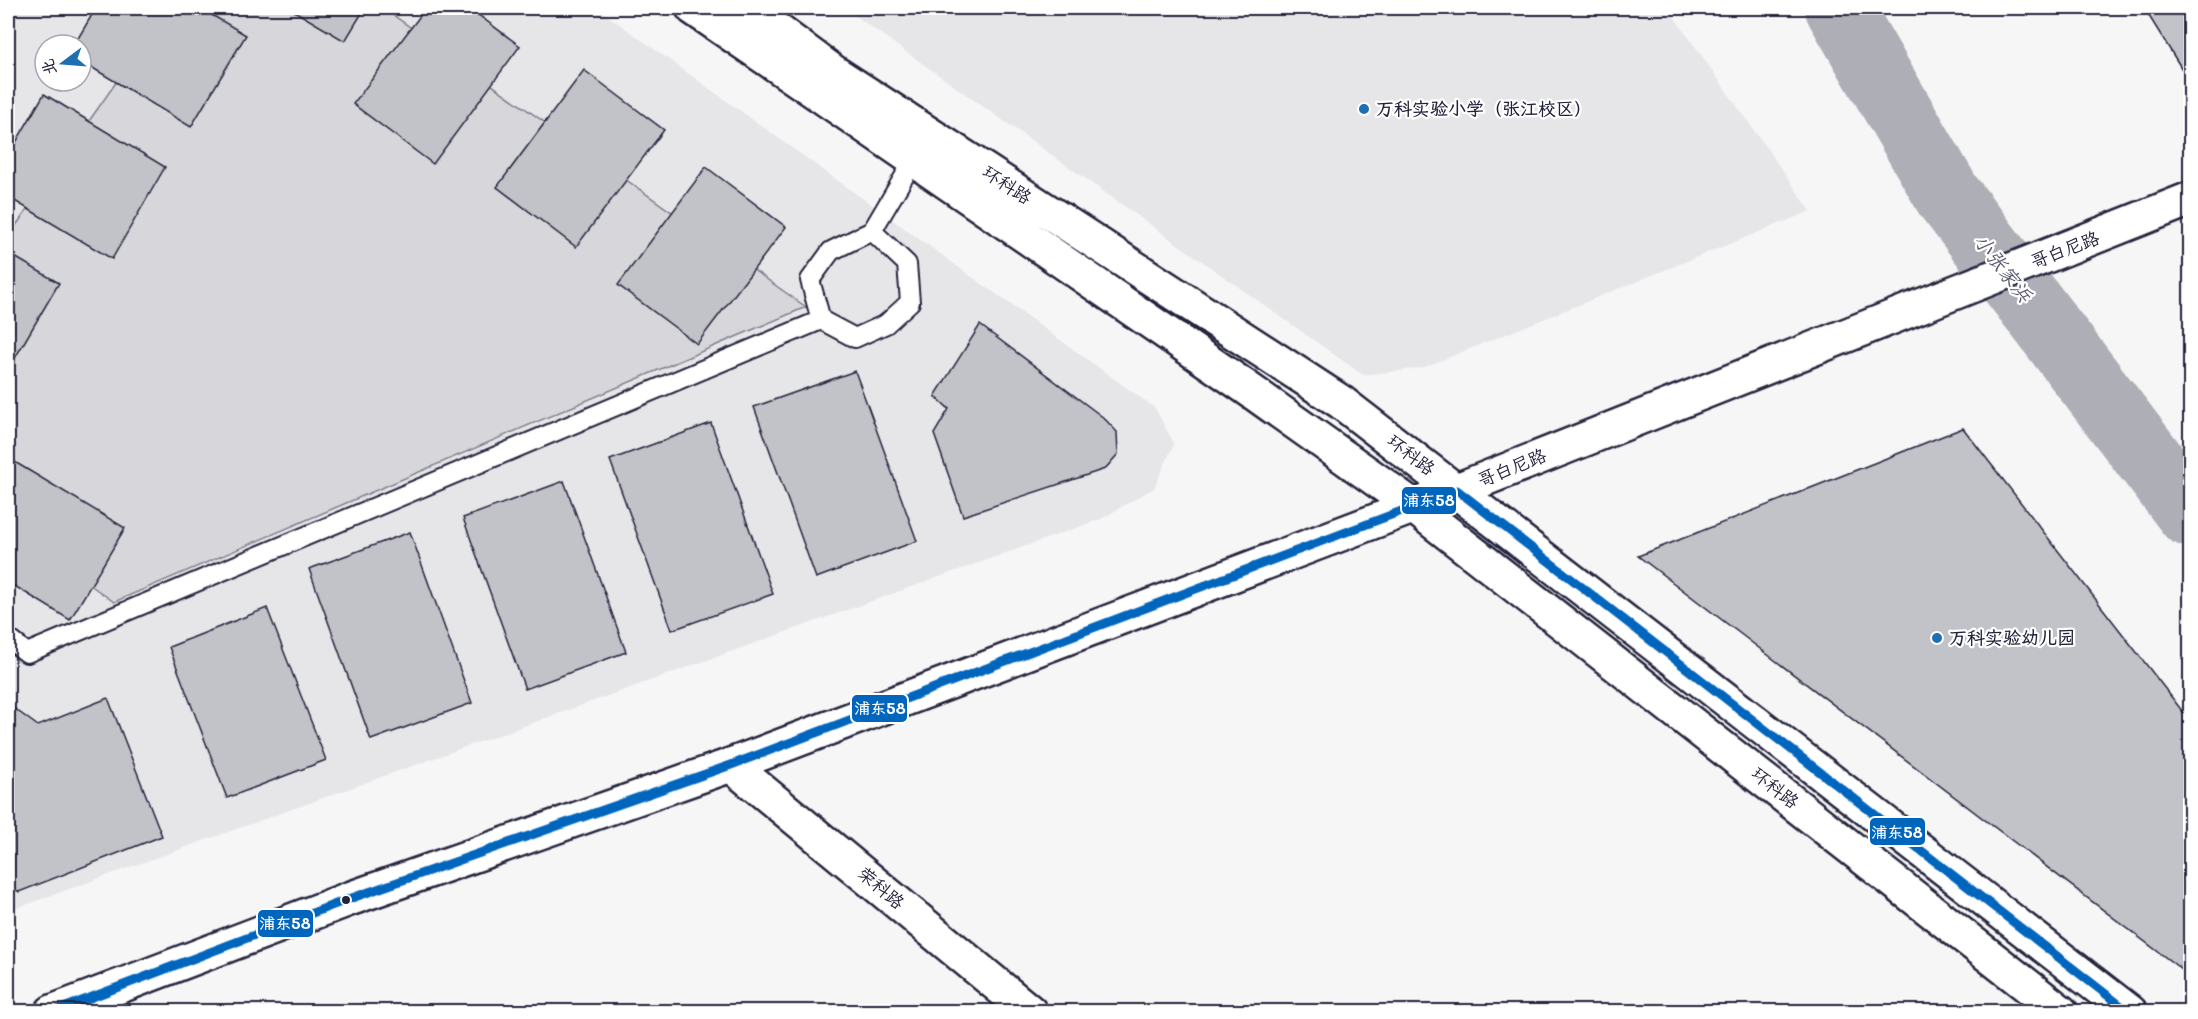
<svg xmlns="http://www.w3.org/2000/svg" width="2198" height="1019" viewBox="0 0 2198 1019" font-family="Mali,'LXGW WenKai TC',sans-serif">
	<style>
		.built { fill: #e6e6e9; fill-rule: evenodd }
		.green { fill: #d7d7db; stroke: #7c7c8b; stroke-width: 1.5 }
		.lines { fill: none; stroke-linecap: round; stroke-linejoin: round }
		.river { stroke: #aeaeb7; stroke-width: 68 }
		.building { fill: #c2c2c9; stroke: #22223b; stroke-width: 1.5 }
		.service-casing { stroke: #22223b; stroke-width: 22 }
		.minor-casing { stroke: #22223b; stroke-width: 38 }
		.tertiary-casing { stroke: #22223b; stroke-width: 38 }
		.service { stroke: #fff; stroke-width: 18 }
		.minor { stroke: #fff; stroke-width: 33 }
		.tertiary { stroke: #fff; stroke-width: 33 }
		.bus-1-casing { stroke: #fff; stroke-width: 14 }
		.bus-1 { stroke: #0065bd; stroke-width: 9 }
		.poi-dot { fill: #1f6fb2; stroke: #fff; stroke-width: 2 }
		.bus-dot { fill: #22223b; stroke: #fff; stroke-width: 2 }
		.labels { text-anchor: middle; stroke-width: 4.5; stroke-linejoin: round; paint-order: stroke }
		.poi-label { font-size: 18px; font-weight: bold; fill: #22223b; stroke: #fff; text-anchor: start }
		.street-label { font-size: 18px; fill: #22223b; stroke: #fff }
		.water-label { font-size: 20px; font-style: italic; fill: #5a5a6d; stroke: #fff }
		.line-badge { stroke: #fff; stroke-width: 2 }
		.badge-label { font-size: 16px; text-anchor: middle; font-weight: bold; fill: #fff }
	</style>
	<rect width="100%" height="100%" fill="#f6f6f7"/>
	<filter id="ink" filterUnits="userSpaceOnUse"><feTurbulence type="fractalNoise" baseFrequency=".0167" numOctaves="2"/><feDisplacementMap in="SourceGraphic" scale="12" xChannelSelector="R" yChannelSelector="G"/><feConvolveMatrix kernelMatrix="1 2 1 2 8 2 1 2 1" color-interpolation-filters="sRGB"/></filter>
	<g filter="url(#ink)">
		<path class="built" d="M9,8H597L1155,408L1174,444L1154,488L1101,519L8,911V10ZM45,45H81V81H45Z
			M844,8H1668L1811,211L1422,368L1363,375Z"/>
		<path class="green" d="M168,8H383L806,307L114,602L8,526V237Z"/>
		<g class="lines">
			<path class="river" d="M1839,8L1948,196L2190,513"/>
		</g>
		<path class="building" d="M96,8H200L246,35L191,127L81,61V45H74Z
			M289,8H365L345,41Z
			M426,8H469L520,46L433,164L353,104Z
			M2144,8H2190V82Z
			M584,70L664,130L576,247L497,187Z
			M44,94L165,167L112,259L8,197V156Z
			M706,167L786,227L697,344L618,285Z
			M8,253L59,283L8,370Z
			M980,325L1104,418L1117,432L1118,454L1105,469L963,516L934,434L949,409L935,396Z
			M855,371L917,541L816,578L754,407Z
			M711,423L773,594L672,630L610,460Z
			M1963,428L2190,721V976L1638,556Z
			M8,458L125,528L70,620L8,582Z
			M564,481L626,652L525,689L463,518Z
			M410,532L472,703L371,740L309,569Z
			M267,608L326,760L227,798L169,647Z
			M108,698L162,836L19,892L8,884V704L38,726Z"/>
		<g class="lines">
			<defs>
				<path id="service" d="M872,231L907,264L910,302L886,324L855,338L821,320L810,280L831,251L872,231L914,160
					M8,638L27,653L821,320"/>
				<path id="minor" d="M693,8L1244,386L1413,506L2061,1012
					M747,8L835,73L1341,402L2130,1012
					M731,765L1030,1012"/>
				<path id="tertiary" d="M52,1012L349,899L731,765L1457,490L2190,199"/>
			</defs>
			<use href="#service" class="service-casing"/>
			<use href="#minor" class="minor-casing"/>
			<use href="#tertiary" class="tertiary-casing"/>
			<use href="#service" class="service"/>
			<use href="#minor" class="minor"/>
			<use href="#tertiary" class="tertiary"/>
			<defs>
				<path id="bus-1" d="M53,1012L349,899L731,765L1457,490L2129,1012"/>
			</defs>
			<use href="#bus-1" class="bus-1-casing"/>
			<use href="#bus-1" class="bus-1"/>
		</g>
	</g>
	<g class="poi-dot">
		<circle cx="1364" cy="109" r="6"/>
		<circle cx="1937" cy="638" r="6"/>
	</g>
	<circle class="bus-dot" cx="346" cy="900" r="5"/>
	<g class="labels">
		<g class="poi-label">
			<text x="1376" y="115">万科实验小学（张江校区）</text>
			<text x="1949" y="644">万科实验幼儿园</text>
		</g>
		<g class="street-label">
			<text transform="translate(1007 185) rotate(33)" y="6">环科路</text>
			<text transform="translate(2065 250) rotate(-21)" y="6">哥白尼路</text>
			<text transform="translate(1411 455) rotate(37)" y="6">环科路</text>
			<text transform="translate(1512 468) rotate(-22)" y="6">哥白尼路</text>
			<text transform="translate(1775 788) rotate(38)" y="6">环科路</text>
			<text transform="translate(881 888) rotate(40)" y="6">荣科路</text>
		</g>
		<g class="water-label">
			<text transform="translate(2003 268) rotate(52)" y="7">小张家浜</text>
		</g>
	</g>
	<g class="line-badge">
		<rect x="1401" y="486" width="56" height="29" rx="6" fill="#0065bd"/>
		<rect x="851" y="694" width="57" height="29" rx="6" fill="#0065bd"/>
		<rect x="1869" y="817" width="57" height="29" rx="6" fill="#0065bd"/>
		<rect x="257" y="909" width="57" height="29" rx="6" fill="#0065bd"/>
	</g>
	<g class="badge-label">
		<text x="1429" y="506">浦东58</text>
		<text x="880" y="714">浦东58</text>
		<text x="1897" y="838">浦东58</text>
		<text x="285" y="929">浦东58</text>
	</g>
	<rect width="2198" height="1019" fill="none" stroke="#fff" stroke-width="30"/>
	<rect x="15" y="15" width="2168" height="989" fill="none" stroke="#22223b" stroke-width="2" filter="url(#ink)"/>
	<g transform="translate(63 63) rotate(254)"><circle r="28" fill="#ffffff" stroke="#a7a7b1" stroke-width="1.5"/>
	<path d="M0-4.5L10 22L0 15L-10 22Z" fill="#1f6fb2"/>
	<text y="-9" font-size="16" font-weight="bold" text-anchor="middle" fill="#22223b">北</text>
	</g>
</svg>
